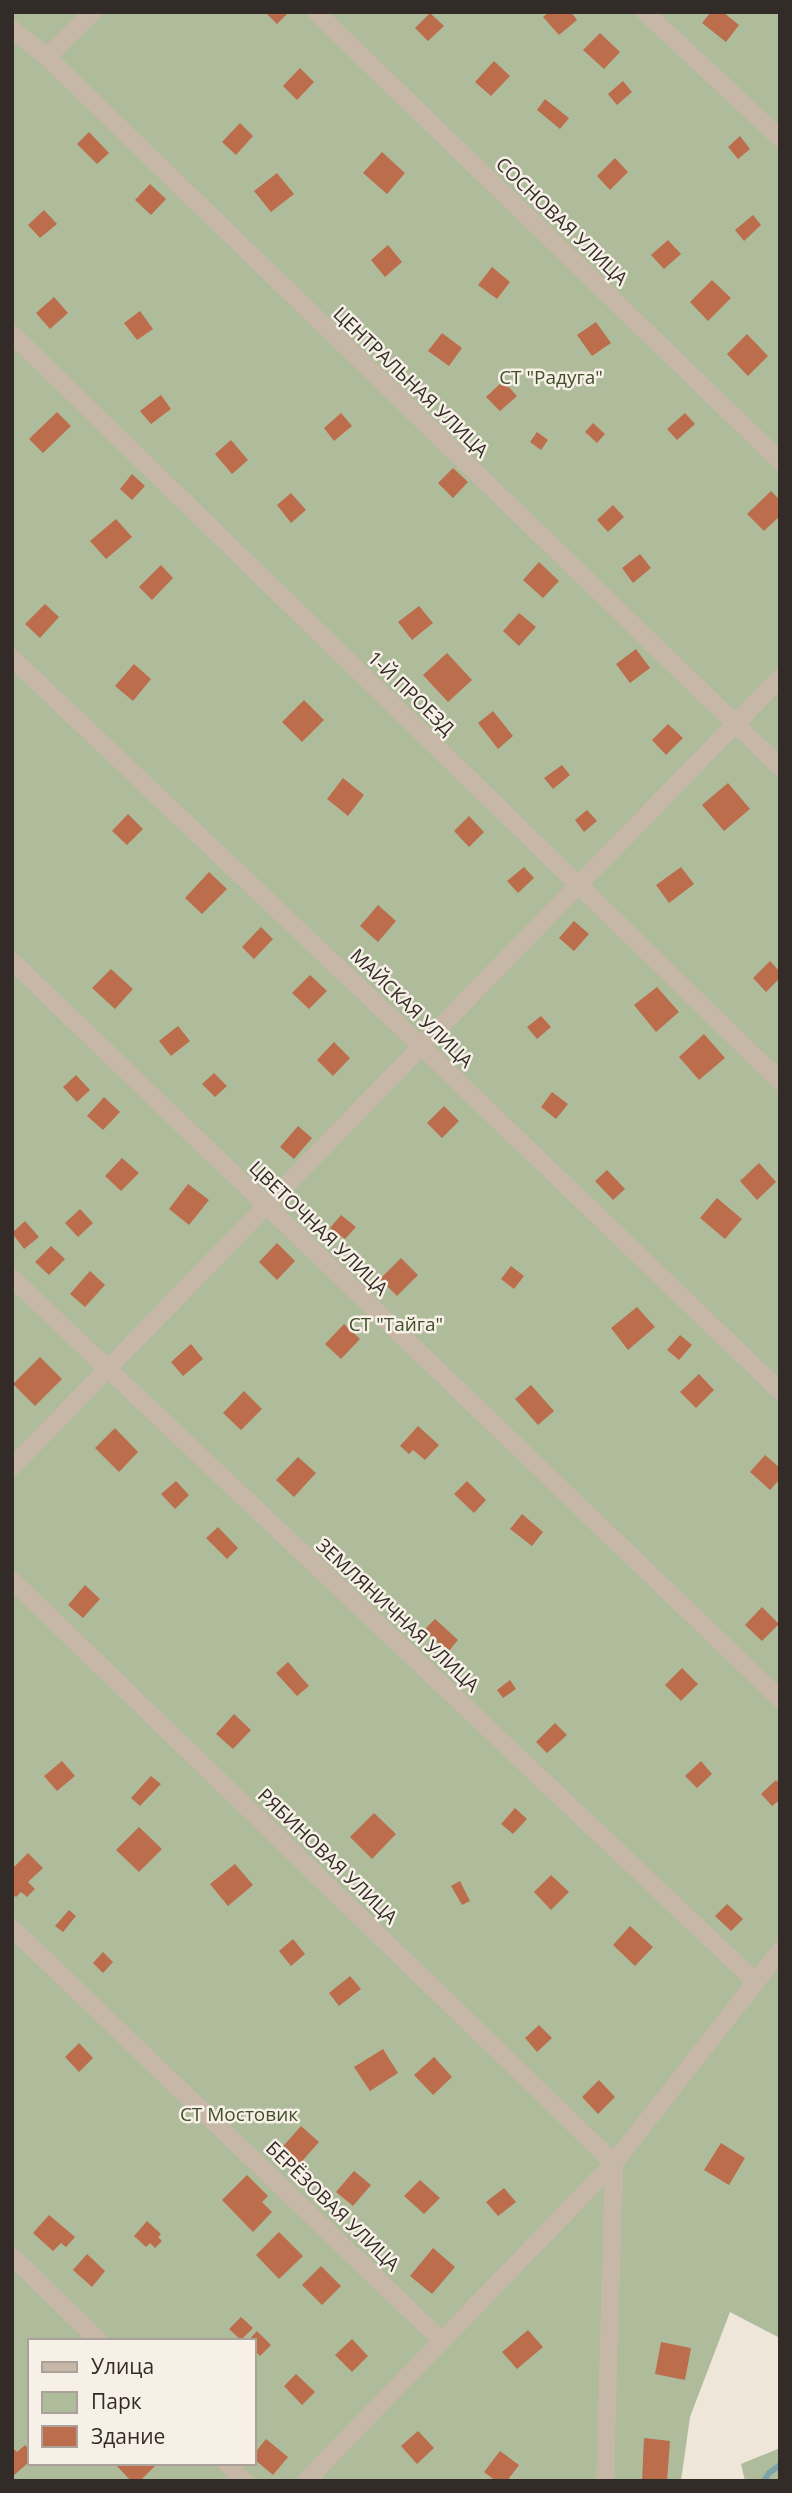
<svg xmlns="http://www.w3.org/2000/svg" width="792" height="2493" viewBox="0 0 792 2493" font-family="'Open Sans',sans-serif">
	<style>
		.green { fill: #afbc9c; fill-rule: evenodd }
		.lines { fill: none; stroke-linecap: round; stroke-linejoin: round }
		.stream { stroke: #7ca5a9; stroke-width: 6 }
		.building { fill: #bb6d4c }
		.street { stroke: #c6b7a7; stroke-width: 18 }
		.labels { text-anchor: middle; stroke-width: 5; stroke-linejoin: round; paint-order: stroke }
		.street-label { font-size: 19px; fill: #332b27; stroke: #f7f0e6 }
		.park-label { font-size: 19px; fill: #414f2d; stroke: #f7f0e6 }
	</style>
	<rect width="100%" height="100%" fill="#efe6da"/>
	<path class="green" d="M12,12H780V2338L730,2312L690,2417L681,2481H12ZM30,2341H254V2463H30Z
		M780,2448V2481H745L741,2464Z"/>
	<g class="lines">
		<path class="stream" d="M764,2481L769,2473L780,2465"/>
	</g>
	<path class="building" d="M265,12H289L277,24Z
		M549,12H571L577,20L559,35L543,17Z
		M711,12H723L739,25L726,42L702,23Z
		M430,13L444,26L428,41L415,28Z
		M600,33L620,52L604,69L583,50Z
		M494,61L510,76L491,96L475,82Z
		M300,68L314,82L297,100L283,86Z
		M623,81L632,92L617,105L608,94Z
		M545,99L569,118L560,129L537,110Z
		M240,123L253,136L236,155L222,142Z
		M89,132L109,153L97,164L77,144Z
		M740,136L750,149L738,159L728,147Z
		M382,152L405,173L387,194L363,173Z
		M615,158L628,172L610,190L597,176Z
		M277,173L294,194L271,212L254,191Z
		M150,184L166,199L151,215L135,200Z
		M44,210L57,224L40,238L28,225Z
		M753,215L761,225L744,241L735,230Z
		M668,240L681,254L664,269L651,255Z
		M388,245L402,262L385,277L371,260Z
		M492,267L510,282L497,299L478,285Z
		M712,280L731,298L708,321L690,302Z
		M54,297L68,313L50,329L36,313Z
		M140,311L153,329L137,340L124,323Z
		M596,322L611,343L592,356L577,335Z
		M442,333L462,348L449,366L428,351Z
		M747,334L768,356L748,376L727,354Z
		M503,381L517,396L500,411L486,397Z
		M161,395L171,409L151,424L140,411Z
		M57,412L71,426L43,453L29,439Z
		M341,413L352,426L334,441L324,428Z
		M685,413L695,424L677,440L667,429Z
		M593,423L605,434L597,443L585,432Z
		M537,432L548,440L541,450L530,442Z
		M231,440L248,460L232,474L215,454Z
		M453,468L468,482L453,498L438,483Z
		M132,474L145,486L132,500L120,489Z
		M771,491L780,500V516L764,531L747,514Z
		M291,493L306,510L291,523L277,505Z
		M613,505L624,517L608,532L597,520Z
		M116,519L132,537L106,559L90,541Z
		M640,554L651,568L633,583L622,568Z
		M539,562L559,581L543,598L523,580Z
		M161,565L173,578L152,600L139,587Z
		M45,604L59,617L40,638L25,624Z
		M419,606L433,623L412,640L398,622Z
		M519,613L536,627L519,646L503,631Z
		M636,649L650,668L630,683L616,664Z
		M447,653L472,680L448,702L423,675Z
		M134,664L151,679L133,701L115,686Z
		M304,700L324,720L302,742L282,722Z
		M493,711L513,736L498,749L478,723Z
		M668,724L683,738L666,755L652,740Z
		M562,765L570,775L553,789L544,778Z
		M343,778L364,795L348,816L327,799Z
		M728,783L750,809L724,831L702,805Z
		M587,810L597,821L584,832L575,820Z
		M128,814L143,829L127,845L112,831Z
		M469,816L484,832L469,847L454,831Z
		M524,867L534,878L518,893L507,881Z
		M681,867L694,884L669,903L656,885Z
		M209,872L227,889L202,914L185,898Z
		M378,905L396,921L378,942L360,926Z
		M574,921L589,934L574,951L559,938Z
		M261,927L273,939L254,959L242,947Z
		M770,961L780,972V978L766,992L753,978Z
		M111,969L133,989L115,1009L92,988Z
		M310,975L327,991L309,1009L292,993Z
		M657,987L679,1012L656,1032L634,1005Z
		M541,1016L551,1027L537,1039L527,1027Z
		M178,1026L190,1041L171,1056L159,1041Z
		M704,1034L725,1058L699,1080L679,1057Z
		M334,1042L350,1058L333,1076L317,1060Z
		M214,1073L227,1086L215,1097L202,1084Z
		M76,1075L90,1090L77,1102L63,1087Z
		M552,1092L568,1104L556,1119L541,1107Z
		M104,1097L120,1112L103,1130L87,1116Z
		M444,1106L459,1121L442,1138L427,1123Z
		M298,1126L312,1138L294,1159L280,1147Z
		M122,1158L139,1173L121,1191L105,1176Z
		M759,1163L776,1182L757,1200L740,1181Z
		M607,1170L625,1189L613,1200L595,1181Z
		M188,1184L209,1200L189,1225L169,1209Z
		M717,1198L742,1219L725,1239L700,1218Z
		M80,1209L93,1223L78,1237L65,1223Z
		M341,1215L356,1227L345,1239L330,1228Z
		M25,1221L39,1237L24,1249L12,1233Z
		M277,1243L295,1261L277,1280L259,1262Z
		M51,1246L65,1259L49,1275L35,1262Z
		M401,1258L418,1275L397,1296L380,1279Z
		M511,1266L524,1276L514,1289L501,1279Z
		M90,1271L105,1285L85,1307L70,1294Z
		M637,1307L655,1327L628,1350L611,1328Z
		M344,1324L360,1339L341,1359L325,1344Z
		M680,1335L692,1345L679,1360L667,1350Z
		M191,1344L203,1359L183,1376L171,1362Z
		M40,1357L62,1379L35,1406L13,1384Z
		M699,1374L714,1390L696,1408L680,1392Z
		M531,1385L554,1411L538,1425L515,1399Z
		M244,1391L262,1409L241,1430L223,1413Z
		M418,1426L439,1445L425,1460L413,1450L409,1454L400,1446Z
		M115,1428L138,1452L119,1472L95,1448Z
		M765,1455L780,1468V1479L770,1490L750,1472Z
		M298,1457L316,1473L294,1497L276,1480Z
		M176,1481L189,1495L175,1509L161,1494Z
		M467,1481L486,1500L474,1513L454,1494Z
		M522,1514L543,1532L532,1546L510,1529Z
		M218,1527L238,1548L227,1559L206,1538Z
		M85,1585L100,1599L83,1618L68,1605Z
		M762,1607L779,1624L762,1641L745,1625Z
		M435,1619L458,1640L448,1652L424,1630Z
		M288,1662L309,1686L297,1696L276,1673Z
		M682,1668L698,1684L681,1701L665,1685Z
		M510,1680L516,1689L503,1698L497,1690Z
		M234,1714L251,1730L233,1749L216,1734Z
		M555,1723L567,1735L547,1753L536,1742Z
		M62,1761L75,1776L57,1791L44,1776Z
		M701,1761L712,1774L697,1788L685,1776Z
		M151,1776L161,1784L140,1806L131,1798Z
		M776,1780L780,1784V1800L772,1806L761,1794Z
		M515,1808L527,1819L513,1834L501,1824Z
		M374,1813L396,1834L372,1859L350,1837Z
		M139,1827L162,1849L139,1872L116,1850Z
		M28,1853L43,1868L28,1882L35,1889L27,1897L21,1892L16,1897L12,1894V1869Z
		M235,1864L253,1885L228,1906L210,1884Z
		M551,1875L569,1892L551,1910L534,1892Z
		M460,1881L470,1901L462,1905L451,1886Z
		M727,1904L743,1919L731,1931L715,1916Z
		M69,1910L76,1916L63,1932L55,1926Z
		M630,1926L653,1947L635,1966L613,1945Z
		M293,1939L305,1954L291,1966L279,1951Z
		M103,1952L113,1962L103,1973L93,1963Z
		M350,1976L361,1989L339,2006L329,1993Z
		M539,2025L552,2038L537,2052L525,2038Z
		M79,2043L93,2058L79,2072L65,2057Z
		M383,2049L398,2073L370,2091L354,2067Z
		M434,2057L452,2077L433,2095L414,2075Z
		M599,2080L615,2097L598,2114L582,2097Z
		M301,2126L319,2142L296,2168L278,2152Z
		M721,2143L745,2158L729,2185L704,2170Z
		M354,2171L371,2185L353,2206L336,2192Z
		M247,2175L268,2196L262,2202L272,2212L253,2232L222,2200Z
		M420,2180L440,2198L424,2214L404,2196Z
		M504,2188L516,2202L498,2216L486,2202Z
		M49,2215L75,2237L66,2247L61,2243L53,2251L33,2233Z
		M147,2221L161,2234L158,2237L162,2241L155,2248L150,2243L146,2247L134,2236Z
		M279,2232L303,2256L279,2279L256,2255Z
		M433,2248L455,2267L432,2294L410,2276Z
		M87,2254L105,2271L92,2287L73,2270Z
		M321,2266L341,2286L322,2305L302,2285Z
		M241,2317L253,2328L241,2340L229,2329Z
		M528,2330L543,2347L517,2369L502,2352Z
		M257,2331L271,2345L260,2356L254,2350V2341H248Z
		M352,2339L368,2356L352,2372L335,2355Z
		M661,2342L691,2348L685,2380L655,2374Z
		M296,2374L315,2392L302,2405L284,2386Z
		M418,2431L434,2448L417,2464L401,2446Z
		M644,2438L670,2441L667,2481H642Z
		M266,2439L288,2457L273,2475L254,2459V2454Z
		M25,2445L30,2450V2461L12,2477V2447L17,2452Z
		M500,2451L519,2465L507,2481H496L484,2472Z
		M114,2463H158L140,2481H131Z"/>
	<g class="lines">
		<path class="street" d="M316,12L780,461
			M645,12L780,138
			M12,29L47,57L780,767
			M47,57L93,12
			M12,334L780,1081
			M12,658L421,1046L780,1391
			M12,961L780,1699
			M12,1278L756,1982
			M12,1467L780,678
			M12,1580L614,2163
			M12,1928L442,2341
			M12,2256L99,2341
			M226,2463L244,2481
			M306,2481L614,2163L780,1951
			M605,2481L614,2163"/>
	</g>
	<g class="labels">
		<g class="street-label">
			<text transform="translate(562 221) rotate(44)" y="7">СОСНОВАЯ УЛИЦА</text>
			<text transform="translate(411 382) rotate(44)" y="7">ЦЕНТРАЛЬНАЯ УЛИЦА</text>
			<text transform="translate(411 693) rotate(44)" y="7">1-Й ПРОЕЗД</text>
			<text transform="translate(412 1008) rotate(44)" y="7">МАЙСКАЯ УЛИЦА</text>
			<text transform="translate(319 1228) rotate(44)" y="7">ЦВЕТОЧНАЯ УЛИЦА</text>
			<text transform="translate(398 1615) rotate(43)" y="7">ЗЕМЛЯНИЧНАЯ УЛИЦА</text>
			<text transform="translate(328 1856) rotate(44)" y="7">РЯБИНОВАЯ УЛИЦА</text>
			<text transform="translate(333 2206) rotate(44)" y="7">БЕРЁЗОВАЯ УЛИЦА</text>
		</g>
		<g class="park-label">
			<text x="551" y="384">СТ "Радуга"</text>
			<text x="396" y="1331">СТ "Тайга"</text>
			<text x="239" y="2121">СТ Мостовик</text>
		</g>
	</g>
	<rect width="792" height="2493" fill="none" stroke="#332b27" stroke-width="28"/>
	<rect x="28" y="2339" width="228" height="126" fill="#f7f0e6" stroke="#a9a19a" stroke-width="2"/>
	<rect x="42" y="2362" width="35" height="10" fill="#c6b7a7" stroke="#a9a19a" stroke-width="2"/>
	<text x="91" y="2374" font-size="21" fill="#332b27">Улица</text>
	<rect x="42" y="2392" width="35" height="21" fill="#afbc9c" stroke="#a9a19a" stroke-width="2"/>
	<text x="91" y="2409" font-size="21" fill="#332b27">Парк</text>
	<rect x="42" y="2426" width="35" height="21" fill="#bb6d4c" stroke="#a9a19a" stroke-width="2"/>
	<text x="91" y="2444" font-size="21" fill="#332b27">Здание</text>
</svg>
